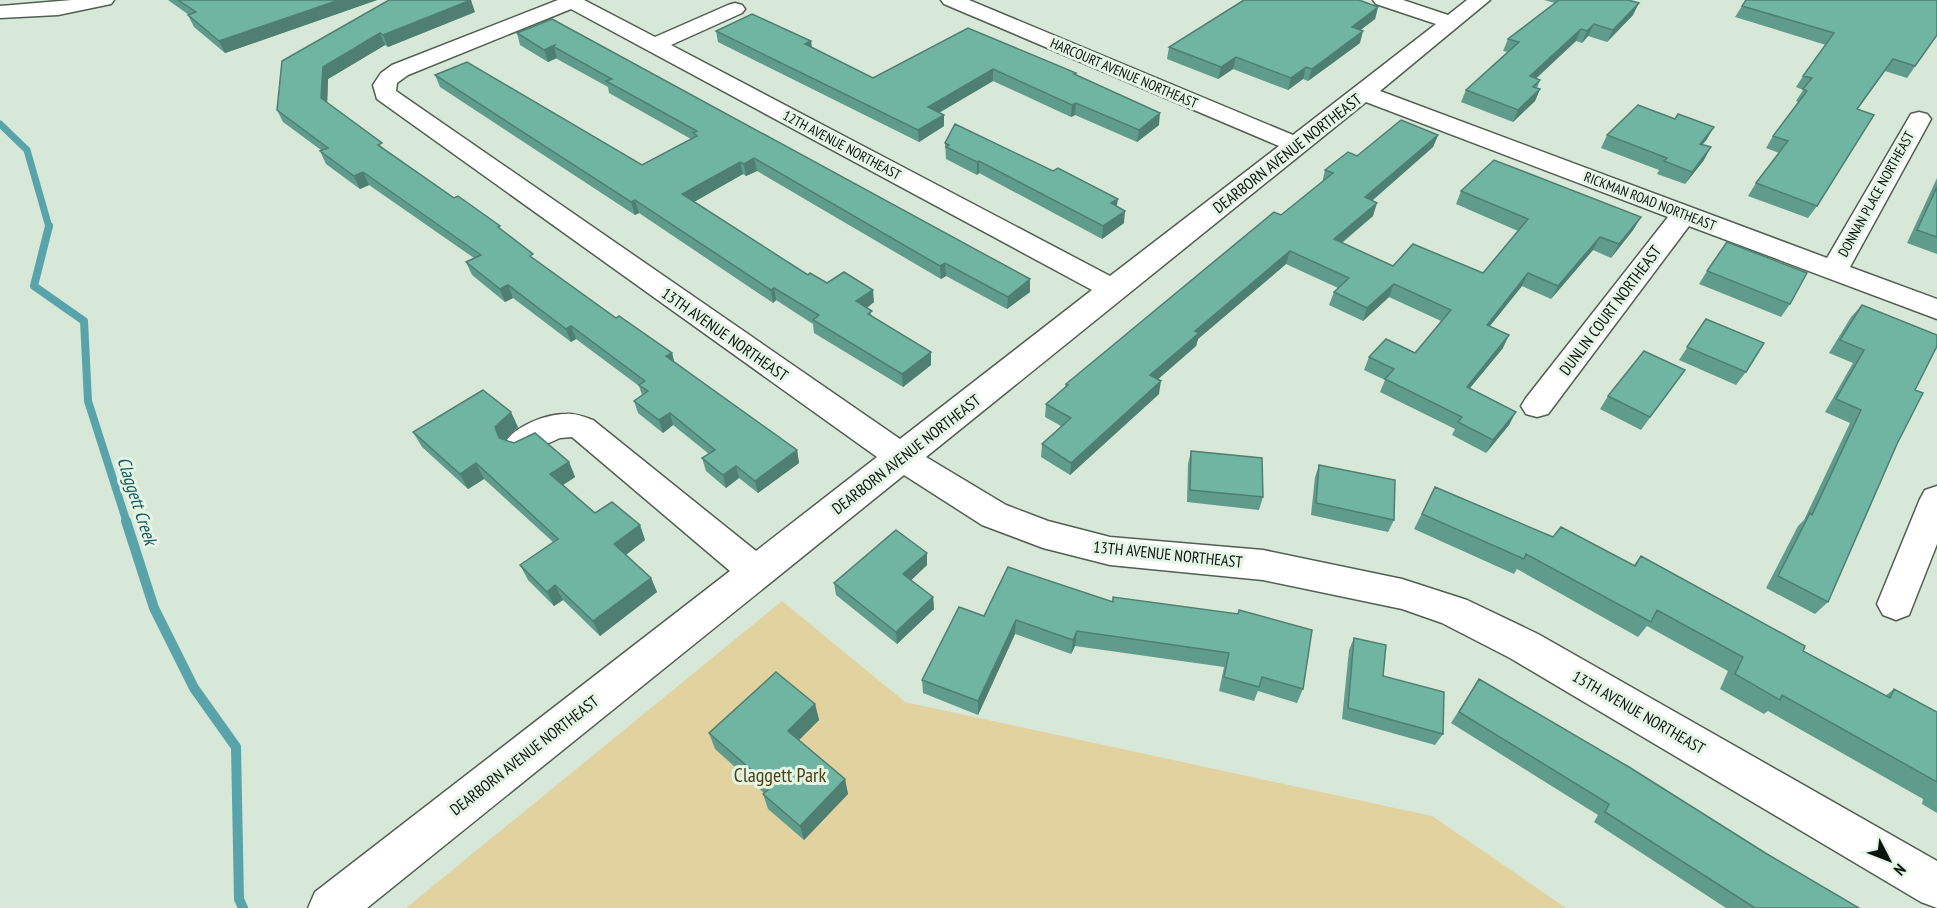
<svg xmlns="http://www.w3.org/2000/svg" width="1937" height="908" viewBox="0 0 1937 908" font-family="'PT Sans Narrow',sans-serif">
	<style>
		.green { fill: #e2d29f }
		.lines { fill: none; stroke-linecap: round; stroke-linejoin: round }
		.stream-far2 { stroke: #59a4aa; stroke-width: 7 }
		.stream-far1 { stroke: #59a4aa; stroke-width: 8 }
		.stream { stroke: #59a4aa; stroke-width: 10 }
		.minor-casing { stroke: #505f51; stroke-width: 3 }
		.minor { fill: #fff; fill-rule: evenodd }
		.wall { fill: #609c8b }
		.shaded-wall { fill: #4e7f71 }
		.building { fill: #70b5a2; stroke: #4e7f71; stroke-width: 1.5 }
		.labels { text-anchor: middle; stroke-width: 6; stroke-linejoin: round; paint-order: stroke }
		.far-street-label { font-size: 14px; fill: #0d130e; stroke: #e4f5e6 }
		.street-label { font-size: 16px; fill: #0d130e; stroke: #e4f5e6 }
		.water-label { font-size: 18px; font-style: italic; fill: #18595d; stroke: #e4f5e6 }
		.near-park-label { font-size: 20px; fill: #4c3f14; stroke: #e4f5e6 }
	</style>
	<rect width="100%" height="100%" fill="#d7e8d9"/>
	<path class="green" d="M782,601L905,702L1432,816L1566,908H406Z"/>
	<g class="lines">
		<path class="stream-far2" d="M0,124L27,150L49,227"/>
		<path class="stream-far1" d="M49,226L34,286L84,321L88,401L127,523"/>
		<path class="stream" d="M126,521L154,608L194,688L236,747L239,899L243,908"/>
		<defs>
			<path id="minor" d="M72,0H114L111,4L58,15L0,18V6Z
				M558,0H584L655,37L728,5L735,3L742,5L745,9L742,13L671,45L1110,276L1279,146L944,4L941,0H969L1293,135L1436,24L1376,4L1373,0H1403L1448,15L1467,0H1490L1380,91L1827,258L1911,114L1919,112L1927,114L1931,119L1850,267L1937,299V319L1689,226L1548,414L1537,417L1526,414L1521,406L1526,398L1668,217L1366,102L926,457L1006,505L1048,521L1110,537L1263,550L1402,579L1467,600L1538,634L1937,861V908L1921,902L1510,658L1442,623L1402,609L1263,580L1110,565L1043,548L982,525L904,475L367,908H308L315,892L730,571L572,437L560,438L520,456L508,453L504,444C514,426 546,414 566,414C575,413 584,417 593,420L756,551L877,457L377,99L373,85L381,73L392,65ZM571,9L1092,290L900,439L396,91L397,83L408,75Z
				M1937,486V544L1909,615L1896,620L1883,615L1877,604L1920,499L1925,490Z"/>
		</defs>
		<use href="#minor" class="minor-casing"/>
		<use href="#minor" class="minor"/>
	</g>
	<path class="wall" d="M168,0H377L225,53L194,27L188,15H189Z
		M389,0L475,12L388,47L385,45L328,79L327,103L385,149L502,231L535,260L616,318L672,353L674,362L797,450L799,463L758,493L739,478L726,488L706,471L702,458L709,454L673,425L663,433L638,413L634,401L642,395L639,386L576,339L571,342L513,298L505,302L472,275L466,262L474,258L369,185L360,189L326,164L320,151L321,150L283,122L277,110Z
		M1544,0H1628L1633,15L1607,42L1588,36L1582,43L1576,41L1535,78L1540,80L1537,88L1540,89L1535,101L1513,122L1461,102L1466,90L1508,52L1503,51L1508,39L1555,3Z
		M1742,6L1937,35L1907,78L1885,71L1857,110L1817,206L1808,218L1748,196L1756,183L1779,153L1766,148L1773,136L1798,102L1796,101L1803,90L1796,87L1803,76L1826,45L1735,17Z
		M1378,7L1375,19L1360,30V43L1308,81L1303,79L1288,90L1233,69L1218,79L1167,59L1169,47Z
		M552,19L1030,292L1007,309L946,276L941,279L757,171L746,176L743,174L694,202L808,275L827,283L874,302L867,308L873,317L931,352V365L903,387L814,333L813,324L776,300L773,303L639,213L635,215L440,87L435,75L642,165L691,139L609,93L608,87L557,59V58L548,62L520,45L517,33Z
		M968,28L1076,73V75L1159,125L1137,142L1075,115L1071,117L993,81L939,113L944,115V126L919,142L718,42L716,31L811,41L812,48L873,78Z
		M1438,135L1433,147L1372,201L1373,216L1342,243L1393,266L1483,273L1518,231L1456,204L1461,191L1641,217L1633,230L1611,258L1593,250L1551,299L1522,286L1490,326L1503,348L1470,388L1509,425L1486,453L1452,435L1455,429L1380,392L1385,380L1364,370L1369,357L1415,353L1441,321L1389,297L1363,321L1329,305L1334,292L1338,288L1286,264L1198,339L1196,346L1158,379L1159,394L1070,475L1041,457L1042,444L1061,426L1045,417L1046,404L1065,387L1066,384L1322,183L1325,170L1357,156Z
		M1607,135L1707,139L1703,144L1704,160L1685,184L1657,174L1659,170L1601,148Z
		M945,143L1117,206L1124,223L1102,239L979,173L977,175L946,159Z
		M1937,178V254L1907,243Z
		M1707,271L1790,304L1781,317L1699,284Z
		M1862,305L1915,390L1897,444L1828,602L1815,614L1766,588L1798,526L1804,520L1850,423L1825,412L1853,363L1829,353L1851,317Z
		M1706,319L1746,372L1736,385L1679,360Z
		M1685,370L1641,430L1600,409L1608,396Z
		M518,427L505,440L569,462L575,477L563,485L595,513L640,525L645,540L626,555L651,578L657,592L600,636L563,600L554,606L528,580L520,565L553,542L484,479L468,489L422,447L413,432Z
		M1191,451L1263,497L1259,510L1187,502L1188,464Z
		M1319,465L1394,520L1388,532L1311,515L1315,477Z
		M1435,487L1553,537L1634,565L1641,556L1803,651L1885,696L1894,689L1937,712V813L1922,804L1923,799L1768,711L1764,714L1720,689L1728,671L1647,626L1638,637L1517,569L1514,574L1414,529Z
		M927,553V565L911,580L933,597L934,609L897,644L836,595L834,583Z
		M1113,597L1303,689L1297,703L1258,691L1254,701L1219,691L1224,667L1075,646L1071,654L1015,634L978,715L923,693L922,680L984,616L1112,602Z
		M1354,638L1383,676L1443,734L1435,745L1342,719L1349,650Z
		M1479,679L1767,854L1859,908H1726L1594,822L1598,815L1451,723Z
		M815,704L819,720L799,740L845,779L848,794L804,840L768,809L763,794L764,793L715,749L709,733Z"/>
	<path class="shaded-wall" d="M339,0H377L225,53L219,41Z
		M471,0L475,12L388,47L383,35Z
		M1639,3L1633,15L1607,42L1613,30Z
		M1378,7L1375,19L1349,39L1352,27Z
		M1594,24L1588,36L1582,43L1587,31Z
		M1581,29L1576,41L1525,89L1530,76Z
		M1363,31L1360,43L1308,81L1312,69Z
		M380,33L385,45L328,79L327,110L321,98L323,67Z
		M811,41L812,53L805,44Z
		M555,45L554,47L557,58L548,62L544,50Z
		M1236,57L1233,69L1218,79L1221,67Z
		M1306,67L1303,79L1288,90L1291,78Z
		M993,69V81L928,119V107Z
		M1540,89L1535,101L1513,122L1518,110Z
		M1076,103L1075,115L1071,117L1072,105Z
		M1160,113L1159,125L1137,142L1139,130Z
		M944,115V126L919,142L918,130Z
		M1714,127L1707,139L1693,156L1700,144Z
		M1438,135L1433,147L1361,210L1365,197Z
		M1711,147L1704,160L1685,184L1692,172Z
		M754,158L757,171L746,176L744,164Z
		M979,161V173L977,175V162Z
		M740,162L743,174L685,207L682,194Z
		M363,172L369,185L360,189L354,176Z
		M1118,199L1116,211L1111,203Z
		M635,200L639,213L635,215L631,202Z
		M1377,203L1373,216L1330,252L1334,239Z
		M1125,211L1124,223L1102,239L1103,226Z
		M1641,217L1633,230L1611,258L1619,244Z
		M1600,237L1593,250L1551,299L1558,286Z
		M1290,251L1286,264L1198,339L1196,346L1148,388L1150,375L1195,331Z
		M945,263L946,276L941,279L940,266Z
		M1528,273L1522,286L1480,338L1487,325Z
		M1030,279V292L1007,309L1008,297Z
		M1394,284L1389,297L1363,321L1367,308Z
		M508,285L513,298L505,302L500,289Z
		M774,288L776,300L773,303L771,290Z
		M873,290L874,302L858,314L856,301Z
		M571,326L576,339L571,342L566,329Z
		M1509,335L1503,348L1460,400L1467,387Z
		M931,352V365L903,387L902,374Z
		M672,353L675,365L666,356Z
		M1161,381L1159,394L1070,475L1071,463Z
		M511,412L518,427L502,443L499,438L495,427Z
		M1516,412L1509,425L1486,453L1493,440Z
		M670,413L673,425L663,433L659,420Z
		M797,450L799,463L758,493L755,481Z
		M569,462L575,477L557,489L550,474Z
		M476,463L484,479L468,489L460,474Z
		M736,466L739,478L726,488L723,475Z
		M640,525L645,540L620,559L614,544Z
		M927,553V565L904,587L903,574Z
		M651,578L657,592L600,636L593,621Z
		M555,585L563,600L554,606L547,592Z
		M933,597L934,609L897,644L896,632Z
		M1016,620L1015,634L978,715V701Z
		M1077,631L1075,646L1071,654L1073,640Z
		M815,704L819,720L792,747L788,731Z
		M845,779L848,794L804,840L800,826Z"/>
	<path class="building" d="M178,0H339L219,41L188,15L196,12Z
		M389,0H471L383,35L380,33L323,67L321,98L382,143L378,145L454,198L458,196L500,226L498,227L533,254L530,256L616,318L619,316L672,353L666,356L797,450L755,481L736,466L723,475L702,458L715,450L670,413L659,420L634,401L648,391L639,385L645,381L571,326L566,329L508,285L500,289L466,262L481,255L363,172L354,176L320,151L328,148L277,110L282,61Z
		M1244,0H1359L1378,7L1352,27L1363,31L1312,69L1306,67L1291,78L1236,57L1221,67L1169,47Z
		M1559,0H1628L1639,3L1613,30L1594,24L1587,31L1581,29L1530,76L1540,80L1533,87L1540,89L1518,110L1466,90L1519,42L1508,39Z
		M1746,0H1937V35L1915,66L1893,59L1857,109L1874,115L1817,206L1756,183L1788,141L1773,136L1807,91L1803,89L1812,78L1803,76L1834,33L1742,6Z
		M752,14L811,41L805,44L873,78L968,28L1076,73L1074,74L1160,113L1139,130L1076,103L1072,105L993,69L928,107L944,115L918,130L716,31Z
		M552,19L1030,279L1008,297L945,263L940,266L754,158L744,164L740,162L682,194L808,275L810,273L827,283L844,272L873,290L856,301L872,311L868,314L931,352L902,374L813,320L819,315L774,288L771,290L635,200L631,202L435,75L467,62L642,165L697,136L693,133L697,131L606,81L612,79L554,47L555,45L544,50L517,33Z
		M1638,105L1675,119L1678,114L1714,127L1700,144L1711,147L1692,172L1664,161L1667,158L1607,135Z
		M1401,120L1438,135L1365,197L1377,203L1334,239L1393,266L1413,244L1483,273L1528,219L1461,191L1494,160L1641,217L1619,244L1600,237L1558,286L1528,273L1487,325L1509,335L1467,387L1516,412L1493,440L1458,422L1462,417L1385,379L1394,369L1369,357L1386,339L1415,353L1451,310L1394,284L1367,308L1334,292L1349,278L1290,251L1195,331L1199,333L1150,375L1161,381L1071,463L1042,444L1071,418L1046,404L1068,385L1066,384L1274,212L1281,215L1333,173L1325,170L1348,152L1357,156Z
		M955,124L1053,171L1058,168L1118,199L1111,203L1125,211L1103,226L979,161L977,162L946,147L949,145L945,143Z
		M1937,187V237L1917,230Z
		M1727,242L1807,273L1790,304L1707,271Z
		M1862,305L1937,335V346L1915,390L1923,393L1897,444L1828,602L1778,576L1810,513L1812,515L1861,410L1836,399L1864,350L1840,340Z
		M1706,319L1764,343L1746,372L1687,347Z
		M1644,351L1685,370L1650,417L1608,396Z
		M483,390L511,412L495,427L499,438L514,443L535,433L569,462L550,474L595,513L612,502L640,525L614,544L651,578L593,621L555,585L547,592L520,565L558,539L476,463L460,474L413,432Z
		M1191,451L1262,458L1263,497L1190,490Z
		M1319,465L1395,480L1394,520L1316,503Z
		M1435,487L1553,537L1561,527L1635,566L1641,556L1805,646L1803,651L1890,698L1894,689L1937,712V782L1782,695L1780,700L1735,674L1743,657L1657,610L1651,622L1526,554L1524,559L1422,514Z
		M896,530L927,553L903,574L933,597L896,632L834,583Z
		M1008,567L1113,602V597L1238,614L1239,610L1312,630L1303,689L1262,677L1259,687L1224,677L1229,653L1077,631L1073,640L1016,620L978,701L922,680L959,607L984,616Z
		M1354,638L1386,645L1383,676L1444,692L1443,734L1348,708Z
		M776,672L815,704L788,731L845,779L800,826L763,794L771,787L709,733Z
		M1479,679L1629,767L1767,854L1859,908H1755L1605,812L1609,804L1459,712Z"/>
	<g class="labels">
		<g class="far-street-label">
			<text transform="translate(1124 73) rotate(23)" y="5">HARCOURT AVENUE NORTHEAST</text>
			<text transform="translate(842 145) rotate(28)" y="5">12TH AVENUE NORTHEAST</text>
			<text transform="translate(1876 194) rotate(-61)" y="5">DONNAN PLACE NORTHEAST</text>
			<text transform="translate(1650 201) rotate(21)" y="5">RICKMAN ROAD NORTHEAST</text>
		</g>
		<g class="street-label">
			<text transform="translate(1287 153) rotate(-38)" y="6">DEARBORN AVENUE NORTHEAST</text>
			<text transform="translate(1610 310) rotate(-53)" y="6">DUNLIN COURT NORTHEAST</text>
			<text transform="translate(725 334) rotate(35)" y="6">13TH AVENUE NORTHEAST</text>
			<text transform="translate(906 454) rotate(-38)" y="6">DEARBORN AVENUE NORTHEAST</text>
			<text transform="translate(1168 554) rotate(6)" y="6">13TH AVENUE NORTHEAST</text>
			<text transform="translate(1639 712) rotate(30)" y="6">13TH AVENUE NORTHEAST</text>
			<text transform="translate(524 755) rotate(-38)" y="6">DEARBORN AVENUE NORTHEAST</text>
		</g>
		<g class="water-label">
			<text transform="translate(137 501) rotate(72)" y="6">Claggett Creek</text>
		</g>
		<g class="near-park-label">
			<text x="780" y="782">Claggett Park</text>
		</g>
	</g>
	<g transform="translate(1889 860) rotate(132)" stroke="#e4f5e6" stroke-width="4.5" paint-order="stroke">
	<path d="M0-4.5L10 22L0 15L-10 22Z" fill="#0d130e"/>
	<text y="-9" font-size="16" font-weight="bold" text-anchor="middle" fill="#0d130e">N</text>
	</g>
</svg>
